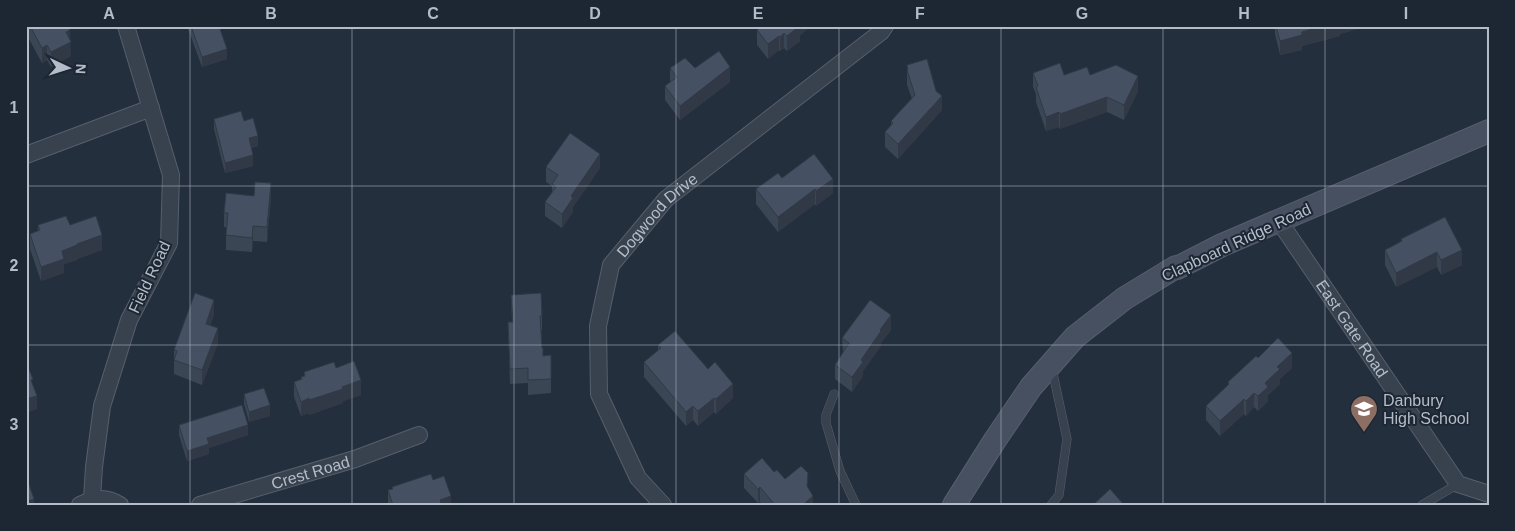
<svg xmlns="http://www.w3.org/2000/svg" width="1515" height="531" viewBox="0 0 1515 531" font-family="Arial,sans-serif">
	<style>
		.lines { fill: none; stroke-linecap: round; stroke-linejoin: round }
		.lane-casing { stroke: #565f6c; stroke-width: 9 }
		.street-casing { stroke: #565f6c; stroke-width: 18 }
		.secondary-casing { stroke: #565f6c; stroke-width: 24 }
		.lane { stroke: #38414e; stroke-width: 8 }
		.street { stroke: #38414e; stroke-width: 16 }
		.secondary { stroke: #465061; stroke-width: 22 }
		.wall { fill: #3b4654 }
		.shaded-wall { fill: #303945 }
		.building { fill: #455162; stroke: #303945 }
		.grid { fill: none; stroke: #b4bcc9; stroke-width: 1; stroke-opacity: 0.55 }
		.labels { text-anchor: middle; stroke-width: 4; stroke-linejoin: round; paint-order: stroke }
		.street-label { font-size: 16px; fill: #b4bcc9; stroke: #1d2633 }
		.poi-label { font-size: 16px; fill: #b4bcc9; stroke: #1d2633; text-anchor: start }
		.neatline { fill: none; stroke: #b4bcc9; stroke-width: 2 }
		.grid-label { font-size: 16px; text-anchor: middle; font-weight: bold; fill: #b4bcc9 }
	</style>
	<rect width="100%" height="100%" fill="#242f3e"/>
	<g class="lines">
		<defs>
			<path id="lane" d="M834,394L826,415V423L840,471L856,505
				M1051,505L1059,495L1067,439L1052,369
				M1422,505L1458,484"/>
			<g id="street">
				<path d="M26,155L151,108"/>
				<path id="s1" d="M1279,221L1458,484L1489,494"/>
				<path d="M92,499L94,467L102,406L129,320L169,243L171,175L126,26"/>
				<path d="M80,505C95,498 105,496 120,505"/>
				<path id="s2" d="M200,505L355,459L419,435"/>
				<path id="s3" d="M663,505L638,478L599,394L598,326L611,265L666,199L881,32L885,26"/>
			</g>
			<path id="secondary" d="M954,505L995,440L1031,387L1075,337L1125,298L1176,267L1177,268L1222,245L1489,131"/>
		</defs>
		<use href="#lane" class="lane-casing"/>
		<use href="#street" class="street-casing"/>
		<use href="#secondary" class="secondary-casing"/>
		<use href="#lane" class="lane"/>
		<use href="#street" class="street"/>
		<use href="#secondary" class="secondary"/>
	</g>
	<path class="wall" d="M26,26H68L71,56L51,67L47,60L42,63L29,39Z
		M187,26H219L227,59L202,67Z
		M1275,26H1364V27L1340,34V36L1302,46V50L1280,55L1275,34Z
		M757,30L800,36V41L787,51L784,48L780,51L779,50L768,59L757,45Z
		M907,65L942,110L898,159L885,147V132L891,126V121L912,99L907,85Z
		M670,68H695L730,82L680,120L665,100V86L670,82Z
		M1033,73L1064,75H1090L1138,91L1124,120L1107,112L1060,129L1059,127L1046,131L1036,102V94L1033,87Z
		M214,119L244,121L258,146L251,148L253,166L225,173L214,129Z
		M546,167L600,168L573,207V212L562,228L545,216V202L552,192V186L546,182Z
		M782,178L833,193L816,206L815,204L778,232L756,204V189Z
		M271,198L267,242L253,241L252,252L226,250V227H224V213Z
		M1445,217L1462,265L1441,275L1437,267L1396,287L1385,265V250L1401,242V239Z
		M38,225H70L102,250L77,259V260L64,264V273L41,281L30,249V234L38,231Z
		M511,295L542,316V331H541L542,348L543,356L551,379V393L528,395V383L510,384L508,322H512Z
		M214,315L210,325L218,343L202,385L174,374V350Z
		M891,330L881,343V346L863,371V376L852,392L835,379V365L843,353L842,338Z
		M658,345L733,398L716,414L714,412L698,426L693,420L686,426L644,377V362L658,351Z
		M1258,358L1292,368L1280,379V384L1268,395V401L1258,411L1254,407L1246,416L1244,414L1220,436L1206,420V406L1228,385V382Z
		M336,368L361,395L343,401V403L309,415V413L301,416L294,397V382L301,379V377L304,376V372Z
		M244,394L270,416L249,422L244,404Z
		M179,425L248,435L209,448V454L187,461L179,435Z
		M774,472L785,479L808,488L813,505H763L760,502L758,503L744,488V474Z
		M433,480L451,505H388V490L392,489V487Z"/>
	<path class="shaded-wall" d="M26,26H29V39L26,41Z
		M800,26H811L800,36V41L787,51V36Z
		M1323,26H1364V27L1340,34V36L1302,46V50L1280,55V41L1302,32Z
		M70,30L71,56L51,67V52L66,32Z
		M784,33V48L780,51V37Z
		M779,36V50L768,59V44Z
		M47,45V60L42,63V48Z
		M227,49V59L202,67V57Z
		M730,67V82L680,120V106Z
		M1138,76V91L1124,120V105Z
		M942,96V110L898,159V144Z
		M1107,97V112L1060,129V114Z
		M1059,112V127L1046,131V117Z
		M258,136V146L249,148V138Z
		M600,154V168L573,207V212L562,228V214L571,196Z
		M253,155V166L225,173V163Z
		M833,179V193L816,206V191Z
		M271,183V198L267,242V227Z
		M815,189V204L778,232V217Z
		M253,226V241L252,252V238Z
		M102,235V250L77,259V260L64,264V273L41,281V267L62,251L77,244Z
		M1462,250V265L1441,275V260Z
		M1437,252V267L1396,287V273Z
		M214,300V315L206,338V324Z
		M891,315V330L881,343V346L863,371V376L852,392V377L861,360L880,330Z
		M218,328V343L202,385V370Z
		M1292,353V368L1280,379V384L1268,395V401L1258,411V396L1265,383L1277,367Z
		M361,380V395L343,401V403L309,415V400L342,387Z
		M733,384V398L716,414V399Z
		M1254,393V407L1246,416V401Z
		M37,396V409L26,413V399Z
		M309,398V413L301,416V402Z
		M714,398V412L698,426V411Z
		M1244,399V414L1220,436V421Z
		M270,405V416L249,422V412Z
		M693,406V420L686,426V412Z
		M248,425V435L209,448V454L187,461V451L207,438Z
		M760,487V502L758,503V489Z
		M451,496V505H436L440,500Z
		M813,496V505H805V503Z
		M34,499V505H26V502Z"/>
	<path class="building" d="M30,26H68L70,30L66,32L71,42L51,52L47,45L42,48Z
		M191,26H219L227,49L202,57Z
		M762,26H800L787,36L784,33L780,37L779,36L768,44L757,30Z
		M1276,26H1323L1302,32V35L1280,41Z
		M719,51L730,67L680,106L665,86L677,77L670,68L685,58L695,68Z
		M927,59L936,91L942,96L898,144L885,132L893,123L891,121L915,95L907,70H908L907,65Z
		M1060,63L1064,75L1087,67L1090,75L1116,65L1138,76L1124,105L1107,97L1060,114L1059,112L1046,117L1036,87L1038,86L1033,73Z
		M241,111L244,121L253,118L258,136L249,138L253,155L225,163L214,119Z
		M570,133L600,154L571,196L573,198L562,214L545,202L556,187L552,184L558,175L546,167Z
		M814,154L833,179L816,191L815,189L778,217L756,189L778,173L782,178Z
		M255,182L271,183L267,227L253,226L252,238L226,235L228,213H224L226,193L254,196Z
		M66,216L70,225L96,216L102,235L77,244V245L62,251L64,259L41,267L30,234L40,230L38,225Z
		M1445,217L1462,250L1441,260L1437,252L1396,273L1385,250L1402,241L1401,239Z
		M195,293L214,300L206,324L218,328L202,370L174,360L177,351L174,350Z
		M541,293L542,316H540L542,348H543V356L551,355V379L528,380V368L510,369L508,322H513L511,295Z
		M870,300L891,315L880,330L881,331L861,360L863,362L852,377L835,365L849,343L842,338Z
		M675,331L708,369L715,362L733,384L716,399L714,398L698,411L693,406L686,412L644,362L661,348L658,345Z
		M1278,338L1292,353L1277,367L1280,369L1265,383L1268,387L1258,396L1254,393L1246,401L1244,399L1220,421L1206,406L1229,384L1228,382L1256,356L1258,358Z
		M354,361L361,380L342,387L343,389L309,400V398L301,402L294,382L302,379L301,377L305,376L304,372L334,362L336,368Z
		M26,362L33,379L31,380L37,396L26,399Z
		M264,388L270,405L249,412L244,394Z
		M242,405L248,425L207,438L209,444L187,451L179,425Z
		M762,458L774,472L777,470L785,479L801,466L808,473L807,486L813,496L805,503L807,505H775L760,487L758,489L744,474Z
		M431,474L433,480L444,476L451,496L440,500L441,503L436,505H393L388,490L393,489L392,487Z
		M26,476L34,499L26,502Z
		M1110,489L1124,505H1093Z"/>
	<path class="grid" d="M190,26V505M352,26V505M514,26V505M676,26V505M839,26V505M1001,26V505M1163,26V505M1325,26V505M26,186H1489M26,345H1489"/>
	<defs>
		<symbol id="school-pin" viewBox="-11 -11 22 30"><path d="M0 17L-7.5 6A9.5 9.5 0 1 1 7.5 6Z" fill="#8d6e63" stroke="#1d2633"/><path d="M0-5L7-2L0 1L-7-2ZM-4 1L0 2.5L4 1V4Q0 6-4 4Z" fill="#fff"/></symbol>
	</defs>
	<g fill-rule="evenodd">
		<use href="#school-pin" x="1348" y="393" width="32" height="43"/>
	</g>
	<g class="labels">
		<g class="street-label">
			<text dy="6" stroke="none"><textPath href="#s3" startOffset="328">Dogwood Drive</textPath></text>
			<text transform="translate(1236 242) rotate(-25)" y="6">Clapboard Ridge Road</text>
			<text transform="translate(149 277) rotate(-65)" y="6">Field Road</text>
			<text dy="6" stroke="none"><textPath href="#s1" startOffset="130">East Gate Road</textPath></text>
			<text dy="6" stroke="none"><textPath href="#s2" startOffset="115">Crest Road</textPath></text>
		</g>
		<g class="poi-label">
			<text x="1383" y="406">Danbury<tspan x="1383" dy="18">High School</tspan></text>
		</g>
	</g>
	<rect width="1515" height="531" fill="none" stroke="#1d2633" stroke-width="55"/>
	<g transform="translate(68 68) rotate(94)" stroke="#1d2633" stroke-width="4" paint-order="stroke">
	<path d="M0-4L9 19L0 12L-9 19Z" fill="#b4bcc9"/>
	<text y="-8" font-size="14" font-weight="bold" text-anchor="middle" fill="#b4bcc9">N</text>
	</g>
	<rect x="28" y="28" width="1460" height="476" class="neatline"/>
	<g class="grid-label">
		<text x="109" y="19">A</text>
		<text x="271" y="19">B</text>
		<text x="433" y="19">C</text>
		<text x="595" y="19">D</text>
		<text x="758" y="19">E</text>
		<text x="920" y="19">F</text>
		<text x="1082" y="19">G</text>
		<text x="1244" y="19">H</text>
		<text x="1406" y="19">I</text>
		<text x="14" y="113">1</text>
		<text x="14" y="271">2</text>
		<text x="14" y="430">3</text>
	</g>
</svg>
